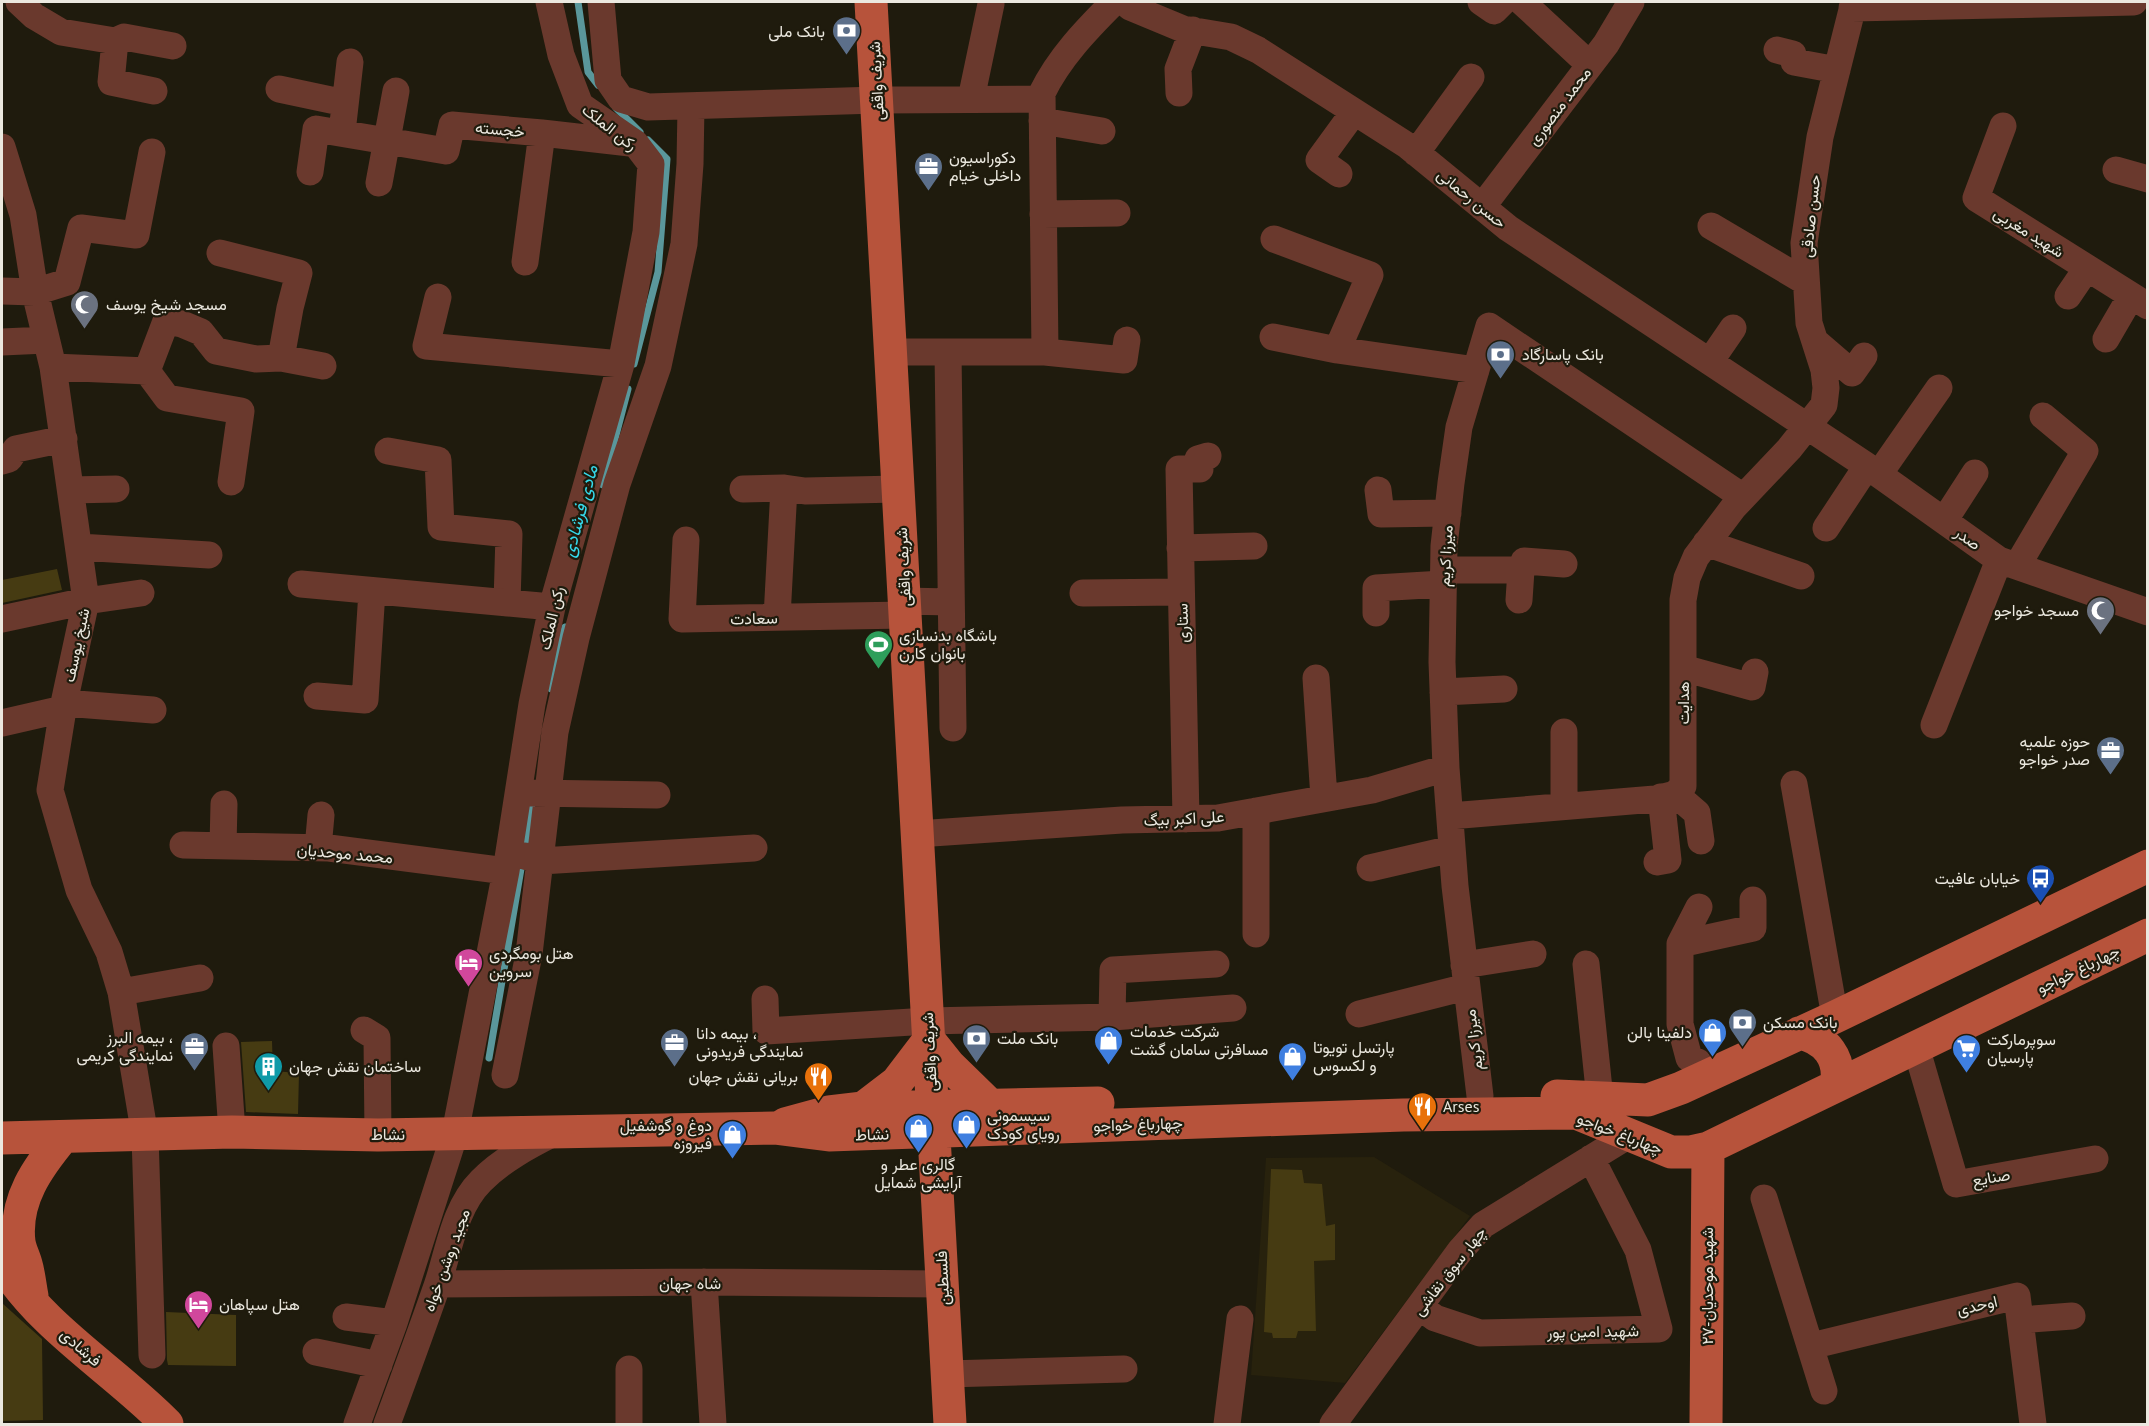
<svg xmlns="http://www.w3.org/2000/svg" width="2149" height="1426" viewBox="0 0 2149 1426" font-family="'PT Sans',Vazirmatn,sans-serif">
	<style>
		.built { fill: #28220d }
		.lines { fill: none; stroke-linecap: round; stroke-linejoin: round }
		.stream { stroke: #5a979b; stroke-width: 7 }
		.building { fill: #463b12 }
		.minor { stroke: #6a392d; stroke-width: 27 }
		.major { stroke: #b7533b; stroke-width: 33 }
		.labels { text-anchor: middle; stroke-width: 4.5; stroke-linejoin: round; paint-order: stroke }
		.poi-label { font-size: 16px; fill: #ebe8df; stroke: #1f1b0d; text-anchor: start }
		.street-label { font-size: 16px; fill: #ebe8df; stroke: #1f1b0d }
		.water-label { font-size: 18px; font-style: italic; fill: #35daec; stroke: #1f1b0d }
	</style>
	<rect width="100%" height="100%" fill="#1f1b0d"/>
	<path class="built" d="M1374,1157L1470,1216L1345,1383L1251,1375L1266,1158Z"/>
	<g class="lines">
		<path class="stream" d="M578,2L588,72L598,85
			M616,108L640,132
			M634,364L658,272L667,159L648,140
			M603,485L628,389
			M551,689L556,660L565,627
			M489,1058L533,798"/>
	</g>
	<path class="building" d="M57,569L62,590L2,603V580Z
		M272,1041L273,1071L299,1073L298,1114L246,1112L241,1042Z
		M1271,1169L1302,1170L1304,1183L1322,1184L1326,1226L1335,1224V1260L1314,1261L1316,1331H1298L1296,1338H1273L1272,1333L1264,1332Z
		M2,1303L42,1339L43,1420L2,1421Z
		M166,1312L236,1315V1366L168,1365L167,1360Z"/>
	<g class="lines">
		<path class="minor" d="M19,2L34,16L61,32L115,41L124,37L173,46
			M601,2L608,80L621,99L648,107L877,100L1042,99
			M1124,2L1130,7L1183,29L1231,37L1258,50L1408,146L1508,228L1867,466L1999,560L2148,612
			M1481,2L1494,11L1503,2
			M1522,2L1590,65
			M1852,8L2134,2
			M115,41L111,82L154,91
			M1777,50L1793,54L1794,62L1837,70
			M279,89L345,103
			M1179,93L1178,69L1193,30
			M971,99L991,4
			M1042,121L1102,131
			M2003,126L1976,198L2148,306
			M342,132L350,62
			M2,147L23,215L35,292L53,367L86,601L64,703L50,790L79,890L109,952L121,992L145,1136L152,1355
			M1416,153L1471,77
			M2116,170L2148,179
			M310,172L316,129L446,151L452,125L542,133L630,143
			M1339,174L1319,160L1354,112
			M379,183L396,91
			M1482,207L1606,44L1631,2
			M1043,214L1117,213
			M1711,226L1806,282
			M1274,239L1370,275L1337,350
			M220,253L299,273L290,308L281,358
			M525,262L542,133
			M2,291L35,292L67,282L81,228L136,235L152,152
			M2068,296L2087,268
			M438,297L426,346L621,364
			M1273,337L1337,350L1476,370
			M2106,339L2131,296
			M2,342L46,340
			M1816,342L1852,373L1864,356
			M891,352H1045L1124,360L1127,340
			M948,352L953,728
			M1045,352L1042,93C1059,58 1086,30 1114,2
			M1711,360L1733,328
			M53,367L147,371L166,321L182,324L201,332L216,351L256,359L281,358L323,366
			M147,371L167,398L241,411L231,482
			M388,451L438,460L441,527L509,534L507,603
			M2,461L9,459L16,449L64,439
			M1879,474L1939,388
			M743,489L784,488L805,491L898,489
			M71,490L116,489
			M1378,490L1381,514L1448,513
			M1944,521L1975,473
			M1826,528L1867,466
			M686,540L682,619L905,615
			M1706,543L1801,576
			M79,547L209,555
			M1180,548L1254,546
			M2017,566L2085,451L2043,416
			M1444,570H1521L1524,561L1564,564
			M301,584L552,607
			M1083,593L1181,592
			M1519,600L1521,570
			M904,601L951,602
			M1376,613V588L1443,584
			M777,617L784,488
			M2,619L86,601L141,593
			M1683,668L1752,687L1755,672
			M1316,678L1324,798
			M1443,692L1504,689
			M317,696L365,700L372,591
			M64,703L153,710
			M2,723L63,709
			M1934,725L1999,560
			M1794,784L1835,1017
			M532,793L657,795
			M1675,794L1697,813L1701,841
			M1564,806V732
			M1450,816L1655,799L1675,794L1683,786V600L1687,578L1696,557L1733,508L1789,449L1824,405L1826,388L1824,370L1809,323L1804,243L1820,137L1854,2
			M1186,819L1179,469H1200L1198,459L1208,456
			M917,834L1122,820L1218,818L1372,790L1446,768
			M183,845L329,848L506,871
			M223,846L224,804
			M318,848L321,815
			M525,856L541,861L754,848
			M1657,862L1668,860L1661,797
			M1370,868L1452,849
			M1699,907L1680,944L1753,928V900
			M1256,934V811
			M1680,944V1024L1689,1058L1698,1062L1704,1078
			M1586,964L1600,1099
			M1464,965L1533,954
			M121,992L200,978
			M765,999L766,1031L928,1021L1112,1017L1233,1008
			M1359,1014L1466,987
			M1112,1017L1113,970L1216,964
			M364,1030L377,1038L378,1135
			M226,1046L232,1132
			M1916,1047L1956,1184L2095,1159
			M505,1075L529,954L555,732L576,638L617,484L658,366L684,244L690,164L691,106
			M1480,1096L1455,886L1446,768L1442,662L1444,546L1451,483L1459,427L1489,326L1743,497
			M1764,1198L1824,1391
			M704,1282L713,1424
			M438,1284L704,1282L942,1284
			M1420,1307L1435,1318L1480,1333L1659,1329L1638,1250L1591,1158
			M346,1317L394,1323
			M2020,1320L2072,1316
			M1811,1346L2017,1296L2033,1424
			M316,1352L379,1365
			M629,1369V1424
			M947,1374L1124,1369
			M357,1424L394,1323L455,1133L506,871L532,704L552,607L621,364L646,232L651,164L635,143L580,105L561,55L549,2
			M387,1424C404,1378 421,1332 437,1286C449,1251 454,1208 481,1181C502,1160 528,1146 554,1133
			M1227,1424L1240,1319
			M1333,1424L1460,1251L1483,1225L1629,1135"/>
		<path class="major" d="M871,2L950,1424
			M1799,1033C1826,1038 1842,1059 1836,1086
			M1557,1096L1648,1100L1681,1088L1835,1017L2148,866
			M863,1108L897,1082L929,1040L949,1065L990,1105
			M785,1124L829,1112L863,1108L1098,1103
			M2,1138L232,1132L378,1135L774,1128L829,1135L1403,1115L1576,1113L1671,1152H1690L1708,1148L2148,935
			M2,1263C42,1328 114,1370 167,1424
			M32,1296C30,1286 29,1274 26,1264C24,1257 20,1249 19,1242C14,1200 38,1167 63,1137
			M1706,1424L1708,1148"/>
	</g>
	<defs>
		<symbol id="bank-pin" viewBox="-11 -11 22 30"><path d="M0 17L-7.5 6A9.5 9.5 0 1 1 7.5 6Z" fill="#5c6f8a" stroke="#1f1b0d"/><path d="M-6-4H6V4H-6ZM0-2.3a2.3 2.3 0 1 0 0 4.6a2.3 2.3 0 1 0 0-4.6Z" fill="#fff"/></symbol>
		<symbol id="office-pin" viewBox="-11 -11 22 30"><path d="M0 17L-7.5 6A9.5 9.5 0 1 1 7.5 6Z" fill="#5c6f8a" stroke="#1f1b0d"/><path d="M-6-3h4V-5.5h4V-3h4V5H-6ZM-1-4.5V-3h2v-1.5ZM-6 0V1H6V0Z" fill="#fff"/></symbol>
		<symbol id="mosque-pin" viewBox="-11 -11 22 30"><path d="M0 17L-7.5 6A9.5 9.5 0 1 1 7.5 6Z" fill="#6b7280" stroke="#1f1b0d"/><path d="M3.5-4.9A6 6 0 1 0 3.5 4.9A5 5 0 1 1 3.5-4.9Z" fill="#fff"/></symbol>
		<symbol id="stadium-pin" viewBox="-11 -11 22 30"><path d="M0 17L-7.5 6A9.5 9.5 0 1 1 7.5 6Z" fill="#2e9e5b" stroke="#1f1b0d"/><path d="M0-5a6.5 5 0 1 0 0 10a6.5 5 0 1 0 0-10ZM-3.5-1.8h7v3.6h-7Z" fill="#fff"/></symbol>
		<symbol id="bus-pin" viewBox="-11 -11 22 30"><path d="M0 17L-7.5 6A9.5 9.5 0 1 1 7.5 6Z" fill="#1a4fb4" stroke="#1f1b0d"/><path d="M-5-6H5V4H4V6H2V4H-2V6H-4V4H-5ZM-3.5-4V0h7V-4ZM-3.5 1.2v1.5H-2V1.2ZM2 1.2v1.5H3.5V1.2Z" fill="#fff"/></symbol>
		<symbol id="hotel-pin" viewBox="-11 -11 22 30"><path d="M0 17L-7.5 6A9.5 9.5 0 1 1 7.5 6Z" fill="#d1479c" stroke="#1f1b0d"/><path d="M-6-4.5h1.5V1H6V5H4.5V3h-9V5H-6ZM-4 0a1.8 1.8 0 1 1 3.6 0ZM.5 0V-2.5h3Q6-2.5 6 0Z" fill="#fff"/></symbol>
		<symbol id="shop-pin" viewBox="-11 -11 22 30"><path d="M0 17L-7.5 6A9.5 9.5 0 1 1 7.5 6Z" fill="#3f7fe0" stroke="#1f1b0d"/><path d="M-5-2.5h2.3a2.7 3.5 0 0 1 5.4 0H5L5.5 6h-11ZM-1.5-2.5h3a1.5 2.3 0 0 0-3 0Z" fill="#fff"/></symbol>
		<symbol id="supermarket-pin" viewBox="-11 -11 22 30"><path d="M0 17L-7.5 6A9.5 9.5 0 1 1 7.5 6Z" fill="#3f7fe0" stroke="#1f1b0d"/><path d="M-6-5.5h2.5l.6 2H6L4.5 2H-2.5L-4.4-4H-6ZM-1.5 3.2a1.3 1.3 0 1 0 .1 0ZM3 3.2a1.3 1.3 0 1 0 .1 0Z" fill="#fff"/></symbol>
		<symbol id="building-pin" viewBox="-11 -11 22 30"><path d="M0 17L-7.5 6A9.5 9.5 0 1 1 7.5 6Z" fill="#0f9aa8" stroke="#1f1b0d"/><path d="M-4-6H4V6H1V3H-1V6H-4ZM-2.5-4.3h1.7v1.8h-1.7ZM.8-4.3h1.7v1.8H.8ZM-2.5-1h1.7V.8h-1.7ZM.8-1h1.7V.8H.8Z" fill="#fff"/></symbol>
		<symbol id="restaurant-pin" viewBox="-11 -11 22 30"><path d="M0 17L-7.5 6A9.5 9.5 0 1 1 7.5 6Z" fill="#e8710a" stroke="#1f1b0d"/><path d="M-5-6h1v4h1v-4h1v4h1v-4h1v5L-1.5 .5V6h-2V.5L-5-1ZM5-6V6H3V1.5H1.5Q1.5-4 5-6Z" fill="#fff"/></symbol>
	</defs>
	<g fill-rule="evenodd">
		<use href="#bank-pin" x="830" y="14" width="33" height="45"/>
		<use href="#office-pin" x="912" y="150" width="33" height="45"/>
		<use href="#mosque-pin" x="68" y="288" width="33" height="45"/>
		<use href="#bank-pin" x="1484" y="338" width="33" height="45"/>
		<use href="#mosque-pin" x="2084" y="594" width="33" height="45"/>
		<use href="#stadium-pin" x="862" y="628" width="33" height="45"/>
		<use href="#office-pin" x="2094" y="734" width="33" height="45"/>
		<use href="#bus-pin" x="2024" y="862" width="33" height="45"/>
		<use href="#hotel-pin" x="452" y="946" width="33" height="45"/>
		<use href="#bank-pin" x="1726" y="1006" width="33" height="45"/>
		<use href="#shop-pin" x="1696" y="1016" width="33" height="45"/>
		<use href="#bank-pin" x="960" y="1022" width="33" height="45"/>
		<use href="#shop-pin" x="1092" y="1024" width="33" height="45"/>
		<use href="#office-pin" x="658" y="1026" width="33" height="45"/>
		<use href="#office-pin" x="178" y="1030" width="33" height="45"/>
		<use href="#supermarket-pin" x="1950" y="1032" width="33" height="45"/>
		<use href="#shop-pin" x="1276" y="1040" width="33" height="45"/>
		<use href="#building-pin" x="252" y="1050" width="33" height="45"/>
		<use href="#restaurant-pin" x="802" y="1060" width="33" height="45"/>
		<use href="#restaurant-pin" x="1406" y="1090" width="33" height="45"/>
		<use href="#shop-pin" x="950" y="1108" width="33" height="45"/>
		<use href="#shop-pin" x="902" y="1112" width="33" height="45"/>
		<use href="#shop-pin" x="716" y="1118" width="33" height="45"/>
		<use href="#hotel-pin" x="182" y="1288" width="33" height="45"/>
	</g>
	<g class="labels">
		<g class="poi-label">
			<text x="825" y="37" text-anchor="end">بانک ملی</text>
			<text x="949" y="163">دکوراسیون<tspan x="949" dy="18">داخلی خیام</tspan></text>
			<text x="106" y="310">مسجد شیخ یوسف</text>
			<text x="1522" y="360">بانک پاسارگاد</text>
			<text x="2079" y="616" text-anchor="end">مسجد خواجو</text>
			<text x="899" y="641">باشگاه بدنسازی<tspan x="899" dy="18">بانوان کارن</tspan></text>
			<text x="2090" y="747" text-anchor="end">حوزه علمیه<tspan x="2090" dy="18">صدر خواجو</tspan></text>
			<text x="2020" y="884" text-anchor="end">خیابان عافیت</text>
			<text x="489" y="959">هتل بومگردی<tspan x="489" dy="18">سروین</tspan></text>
			<text x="1763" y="1028">بانک مسکن</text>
			<text x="1130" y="1037">شرکت خدمات<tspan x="1130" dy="18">مسافرتی سامان گشت</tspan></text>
			<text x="1692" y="1038" text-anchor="end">دلفینا بالن</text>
			<text x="696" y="1039">بیمه دانا ،<tspan x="696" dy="18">نمایندگی فریدونی</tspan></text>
			<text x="173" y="1043" text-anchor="end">بیمه البرز ،<tspan x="173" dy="18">نمایندگی کریمی</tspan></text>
			<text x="997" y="1044">بانک ملت</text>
			<text x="1987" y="1045">سوپرمارکت<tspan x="1987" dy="18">پارسیان</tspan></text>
			<text x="1313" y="1053">پارتسل تویوتا<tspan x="1313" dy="18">و لکسوس</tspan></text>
			<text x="289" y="1072">ساختمان نقش جهان</text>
			<text x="798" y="1082" text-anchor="end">بریانی نقش جهان</text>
			<text x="1443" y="1112">Arses</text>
			<text x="987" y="1121">سیسمونی<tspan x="987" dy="18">رویای کودک</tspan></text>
			<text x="712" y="1131" text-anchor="end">دوغ و گوشفیل<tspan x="712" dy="18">فیروزه</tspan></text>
			<text x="918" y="1170" text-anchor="middle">گالری عطر و<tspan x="918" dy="18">آرایشی شمایل</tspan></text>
			<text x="219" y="1310">هتل سپاهان</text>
		</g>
		<g class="street-label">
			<text transform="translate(876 81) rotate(-93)" y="6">شریف واقفی</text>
			<text transform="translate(1559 106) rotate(-53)" y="6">محمد منصوری</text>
			<text transform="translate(610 127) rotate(38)" y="6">رکن الملک</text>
			<text transform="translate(500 129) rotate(5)" y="6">خجسته</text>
			<text transform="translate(1472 198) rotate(39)" y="6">حسن رحمانی</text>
			<text transform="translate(1810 216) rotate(-84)" y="6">حسن صادقی</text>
			<text transform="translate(2029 232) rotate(32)" y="6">شهید مغربی</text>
			<text transform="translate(1968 538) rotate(36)" y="6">صدر</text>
			<text transform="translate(1445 556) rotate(-87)" y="6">میرزا کریم</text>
			<text transform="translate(903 567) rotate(-93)" y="6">شریف واقفی</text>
			<text transform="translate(551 618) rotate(-77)" y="6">رکن الملک</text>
			<text transform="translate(754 618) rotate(-1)" y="6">سعادت</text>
			<text transform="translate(1182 623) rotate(-91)" y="6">ستاری</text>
			<text transform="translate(76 645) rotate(-78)" y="6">شیخ یوسف</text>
			<text transform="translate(1683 703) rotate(-90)" y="6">هدایت</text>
			<text transform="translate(1184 818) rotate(-3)" y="6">علی اکبر بیگ</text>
			<text transform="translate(345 853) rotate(5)" y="6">محمد موحدیان</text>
			<text transform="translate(2078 969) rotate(-26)" y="6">چهارباغ خواجو</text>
			<text transform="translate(1473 1040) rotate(-97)" y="6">میرزا کریم</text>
			<text transform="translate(929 1052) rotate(-93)" y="6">شریف واقفی</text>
			<text transform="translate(1138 1124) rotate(-2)" y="6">چهارباغ خواجو</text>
			<text transform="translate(1620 1133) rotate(21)" y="6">چهارباغ خواجو</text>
			<text x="388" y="1140">نشاط</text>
			<text transform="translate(872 1134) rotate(-2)" y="6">نشاط</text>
			<text transform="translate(1991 1177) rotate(-10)" y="6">صنایع</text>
			<text transform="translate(446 1260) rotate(-70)" y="6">مجید روشن خواه</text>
			<text transform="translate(1449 1271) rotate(-52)" y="6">چهار سوق نقاشی</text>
			<text transform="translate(942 1278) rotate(-93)" y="6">فلسطین</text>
			<text x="690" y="1289">شاه جهان</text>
			<text transform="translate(1707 1286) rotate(-90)" y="6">۲۷-شهید موحدیان</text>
			<text transform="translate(1977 1305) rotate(-13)" y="6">اوحدی</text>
			<text transform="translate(1593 1331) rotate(-1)" y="6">شهید امین پور</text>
			<text transform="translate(81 1347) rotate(41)" y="6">فرشادی</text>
		</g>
		<g class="water-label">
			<text transform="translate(580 511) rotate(-75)" y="6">مادی فرشادی</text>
		</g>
	</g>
	<rect width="2149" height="1426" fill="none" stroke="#ebe8df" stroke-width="6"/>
</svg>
